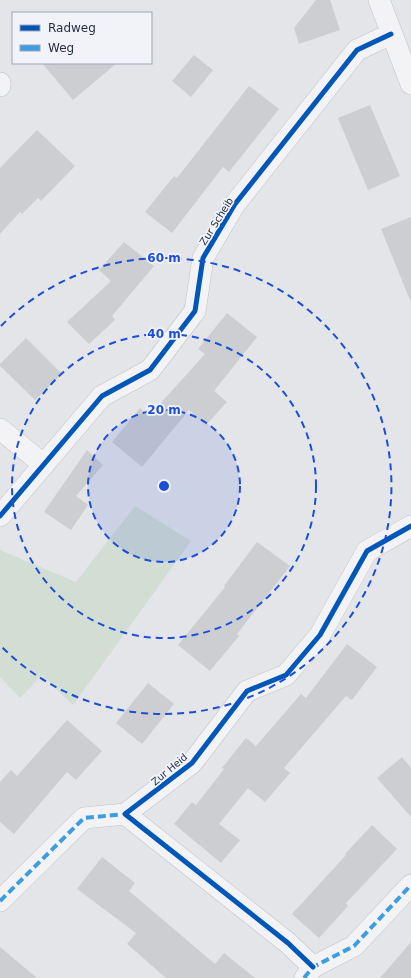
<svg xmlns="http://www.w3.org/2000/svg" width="411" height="978" viewBox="0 0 411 978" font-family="'DejaVu Sans',sans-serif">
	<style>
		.green { fill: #d2ddd3 }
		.building { fill: #cdced2 }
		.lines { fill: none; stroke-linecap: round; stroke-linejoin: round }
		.street-casing { stroke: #c1c3c7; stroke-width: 22 }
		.street { stroke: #f3f3f5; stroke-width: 21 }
		.quiet { stroke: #3d9de3; stroke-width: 4; stroke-dasharray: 8 4; stroke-linecap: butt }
		.cycleway-casing { stroke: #f1f3f8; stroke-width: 8 }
		.cycleway { stroke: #0057b8; stroke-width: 5 }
		.ring { fill: none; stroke: #1d4ed8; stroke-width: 2; stroke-dasharray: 7 5 }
		.labels { text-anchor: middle; stroke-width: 3.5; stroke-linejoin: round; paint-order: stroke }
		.street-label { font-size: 10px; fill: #272f45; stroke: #f1f3f8 }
		.centre { fill: #1d4ed8; stroke: #f1f3f8; stroke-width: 2 }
		.ring-label { font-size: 12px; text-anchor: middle; font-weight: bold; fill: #1d4ed8; stroke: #f1f3f8; stroke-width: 3.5; stroke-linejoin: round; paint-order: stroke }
	</style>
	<rect width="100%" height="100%" fill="#e3e5e9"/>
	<path class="green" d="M135,506L191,541L73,705L42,675L20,698L0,677V550L76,582Z"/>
	<path class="building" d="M316,0H330L340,30L299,44L294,28Z
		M194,55L213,70L191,97L172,81Z
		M42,63H117L73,100Z
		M249,86L279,109L229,172L223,167L172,233L145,212L174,176L177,178Z
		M370,105L400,176L368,190L338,118Z
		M37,130L75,166L41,201L38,198L22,214L20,212L0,234V168Z
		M411,217V300H410L381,229Z
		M124,242L154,266L112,316L115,320L89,344L67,322L111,281L99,270Z
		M227,313L257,337L214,391L227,402L206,425L189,410L142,467L112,442L140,408L149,416L205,354L198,349Z
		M26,338L62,374L35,400L0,366V364Z
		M87,450L103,465L76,496L88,505L71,530L44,512Z
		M257,542L290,566L237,634L239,636L210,671L178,645L225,587L224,586Z
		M347,644L377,667L352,700L346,696L284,768L290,773L265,802L248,788L219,824L240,840L221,863L174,824L192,802L196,805L224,769L222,768L246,738L256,746L301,694L306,698Z
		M148,683L174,704L142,744L116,723Z
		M67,720L102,751L76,780L67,772L14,834L0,822V782L11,770L17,776Z
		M402,757L411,768V817L377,778Z
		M372,825L397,849L346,903L348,906L319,938L292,914L346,855L345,854Z
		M102,857L135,883L129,891L215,964L224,953L255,978H166L127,944L136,933L77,889Z
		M411,942V978H380Z
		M0,947L37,978H0Z"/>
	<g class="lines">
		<defs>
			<path id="street" d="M379,0L411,84
				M0,83V86
				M0,429L44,465
				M0,516L102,396L150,370L195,311L203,258L235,204L357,50L391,34
				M0,901L84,818L125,814
				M313,967L288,943L125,814L192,763L247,691L286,675L320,635L367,551L411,526
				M305,978L313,967L354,946L411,885"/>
		</defs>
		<use href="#street" class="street-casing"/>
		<use href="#street" class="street"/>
		<path class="quiet" d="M0,901L84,818L125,814
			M304,978L313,967L354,946L411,885"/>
		<defs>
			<path id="cycleway" d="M0,516L102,396L150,370L195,311L203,258L235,204L357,50L391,34
				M313,967L288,943L125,814L192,763L247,691L286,675L320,635L367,551L411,526"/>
		</defs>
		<use href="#cycleway" class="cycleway-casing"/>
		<use href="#cycleway" class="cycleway"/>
	</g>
	<circle cx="164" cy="486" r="76" fill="#1d4ed8" fill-opacity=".12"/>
	<g class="ring">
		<circle cx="164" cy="486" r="76"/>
		<circle cx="164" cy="486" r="152"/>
		<path d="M1 326A228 228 0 1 1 1 646"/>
	</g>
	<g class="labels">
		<g class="street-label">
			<text transform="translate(216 221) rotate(-58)" y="4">Zur Scheib</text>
			<text transform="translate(169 769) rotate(-40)" y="4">Zur Heid</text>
		</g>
	</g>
	<circle cx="164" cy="486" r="6" class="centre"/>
	<g class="ring-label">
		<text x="164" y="262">60 m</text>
		<text x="164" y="338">40 m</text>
		<text x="164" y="414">20 m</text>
	</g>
	<rect x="12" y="12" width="140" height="52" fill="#f1f3f8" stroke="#a0a5b0"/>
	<rect x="20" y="25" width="20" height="6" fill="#0057b8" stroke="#a0a5b0"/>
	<text x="48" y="32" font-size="12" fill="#272f45">Radweg</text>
	<rect x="20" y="45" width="20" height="6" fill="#3d9de3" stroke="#a0a5b0"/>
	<text x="48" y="52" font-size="12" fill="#272f45">Weg</text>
</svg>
